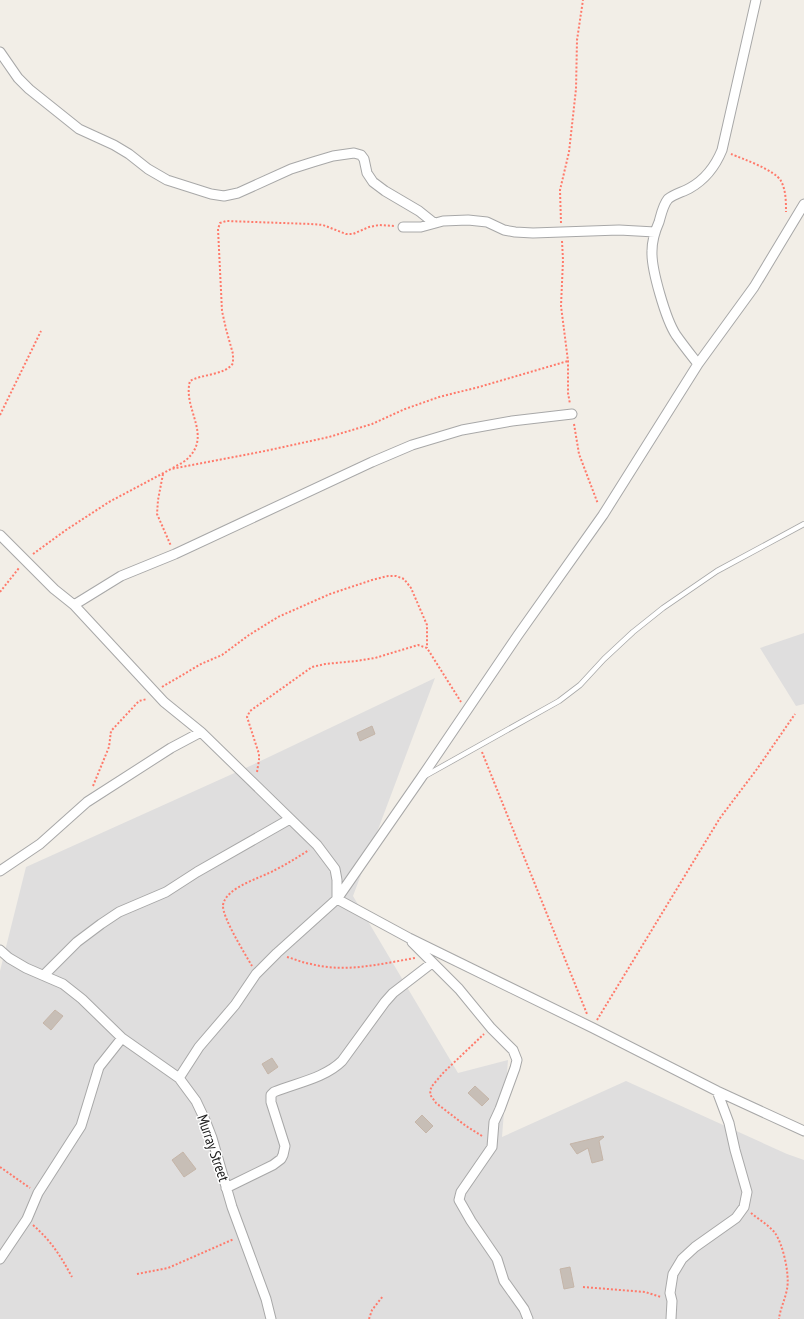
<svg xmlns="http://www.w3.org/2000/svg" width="804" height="1319" viewBox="0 0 804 1319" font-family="'PT Sans Narrow',sans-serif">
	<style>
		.residential { fill: #dfdede }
		.building { fill: #c7beb6; stroke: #c5b5a8 }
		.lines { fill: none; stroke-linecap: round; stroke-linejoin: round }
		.lane-casing { stroke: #a8a8a8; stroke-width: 6 }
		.street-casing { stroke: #a8a8a8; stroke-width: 11 }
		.path { stroke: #ff7a6b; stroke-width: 2; stroke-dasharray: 2 2; stroke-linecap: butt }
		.lane { stroke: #fff; stroke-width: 4.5 }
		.street { stroke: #fff; stroke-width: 9 }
		.labels { text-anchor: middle; stroke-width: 3; stroke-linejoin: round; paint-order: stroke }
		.street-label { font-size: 15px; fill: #212121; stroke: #fff }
	</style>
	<rect width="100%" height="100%" fill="#f2eee7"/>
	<path class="residential" d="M804,633V704L796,706L760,648Z
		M435,678L353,896L458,1073L508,1060L502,1137L626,1081L787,1154L804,1160V1319H0V971L26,867L250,766Z"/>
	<path class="building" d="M372,726L375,734L360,741L357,733Z
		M55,1010L63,1016L51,1030L43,1023Z
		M272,1058L278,1067L268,1074L262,1064Z
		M475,1086L489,1099L482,1106L468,1093Z
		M422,1115L433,1126L426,1133L415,1122Z
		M603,1136L604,1137L599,1141L603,1160L592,1163L588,1148L577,1154L570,1144Z
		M183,1152L196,1169L184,1177L172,1160Z
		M570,1267L574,1287L564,1289L560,1269Z"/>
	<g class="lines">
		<defs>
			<path id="lane" d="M425,776L559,701L580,685L604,659L633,632L663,608L717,571L804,524"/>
			<path id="street" d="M0,52L18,78L29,89L79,129L114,145L129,154L148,169L167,180L211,194L224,196L238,193L291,169L313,162L333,156L354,153L361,155L364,159L367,173L373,182L385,191L419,211L434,223
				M403,227H421L443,221L468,220L487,222L504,230L515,232L533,233L619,230L655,232
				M698,364C691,355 683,345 676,335C666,320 651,269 652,251C652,241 655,231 659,222C661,215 663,205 668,199C674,194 683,192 690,188C706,179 715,167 722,150L756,0
				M0,535L54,589L74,605L164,702L201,732L317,845L335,869L337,880V899
				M74,605L121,576L175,554L372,462L412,445L462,430L512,421L572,414
				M0,871L40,844L87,802L171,748L201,732
				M337,899L409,938L593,1028L717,1091L804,1131
				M412,942L459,989L491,1028L513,1050L517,1060L515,1068L500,1109L494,1122L492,1147L461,1192L459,1200L471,1221L497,1259L504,1281L524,1309L528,1319
				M0,950L9,958L26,968L63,984L82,999L122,1038L179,1078L196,1101L205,1120L212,1138L232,1207L266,1299L271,1319
				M44,975L77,942L101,924L119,912L166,892L197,872L290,819
				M179,1078L199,1047L235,1005L256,974L277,953L337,899L421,778L518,635L603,515L698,364L754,287L804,204
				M226,1188L273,1165L281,1159L283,1155L285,1146L271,1102V1095L274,1092C296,1083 325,1078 342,1061L385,1002L393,993L432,963
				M0,1259L27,1219L38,1193L81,1126L99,1067L122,1038
				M671,1319L672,1301L670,1293L673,1274L682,1259L695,1247L736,1218L744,1207L747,1192L735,1150L729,1123L717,1091"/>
		</defs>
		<use href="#lane" class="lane-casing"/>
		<use href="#street" class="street-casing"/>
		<path class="path" d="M731,154C743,159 775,170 781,181C786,190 786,202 786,212
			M561,223L560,190L569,152L576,89L577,40L583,0
			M562,241L563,260L561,306L568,361V393L570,404
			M0,415L41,331
			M574,424L579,454L598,504
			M173,468C177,465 183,463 186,460C214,436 182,409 190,381C202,374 226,375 233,363V354L226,329L222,311L218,229L220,223L226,221L311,224L323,225L346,234H353L369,227L379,225L394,226
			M163,474L158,500L157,514L171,546
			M33,554L66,530L109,502L171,469L265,451L329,437L372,424L405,409L439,397L479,387L568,361
			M0,592L19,568
			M162,687L201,664L222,655L249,635L278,617L330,594L372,580L388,576H396L404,579L411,588L427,625V648
			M482,752L587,1014
			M257,772L259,760V754L247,717L250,711L312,667L325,664L356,661L375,658L418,645L427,648L461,702
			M93,786L109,747L111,731L139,701L147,699
			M287,957C295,959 303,963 311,964C346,973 380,964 415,958
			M252,966C245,954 222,917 223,905C226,887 261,878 275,870C287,864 298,857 309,850
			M597,1020L720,818L757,769L795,714
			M482,1136L466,1126L436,1103L431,1096L430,1091L432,1086L444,1072L484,1034
			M0,1167L30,1188
			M751,1213C758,1219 769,1225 775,1233C783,1244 790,1275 787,1289C785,1300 780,1309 779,1319
			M33,1225C52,1242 60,1255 72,1277
			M137,1274L168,1268L234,1239
			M583,1287L645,1292L661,1297
			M369,1319L372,1310L383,1296"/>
		<use href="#lane" class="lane"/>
		<use href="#street" class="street"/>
	</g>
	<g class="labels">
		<g class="street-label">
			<text transform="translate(213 1148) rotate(71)" y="5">Murray Street</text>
		</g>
	</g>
</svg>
